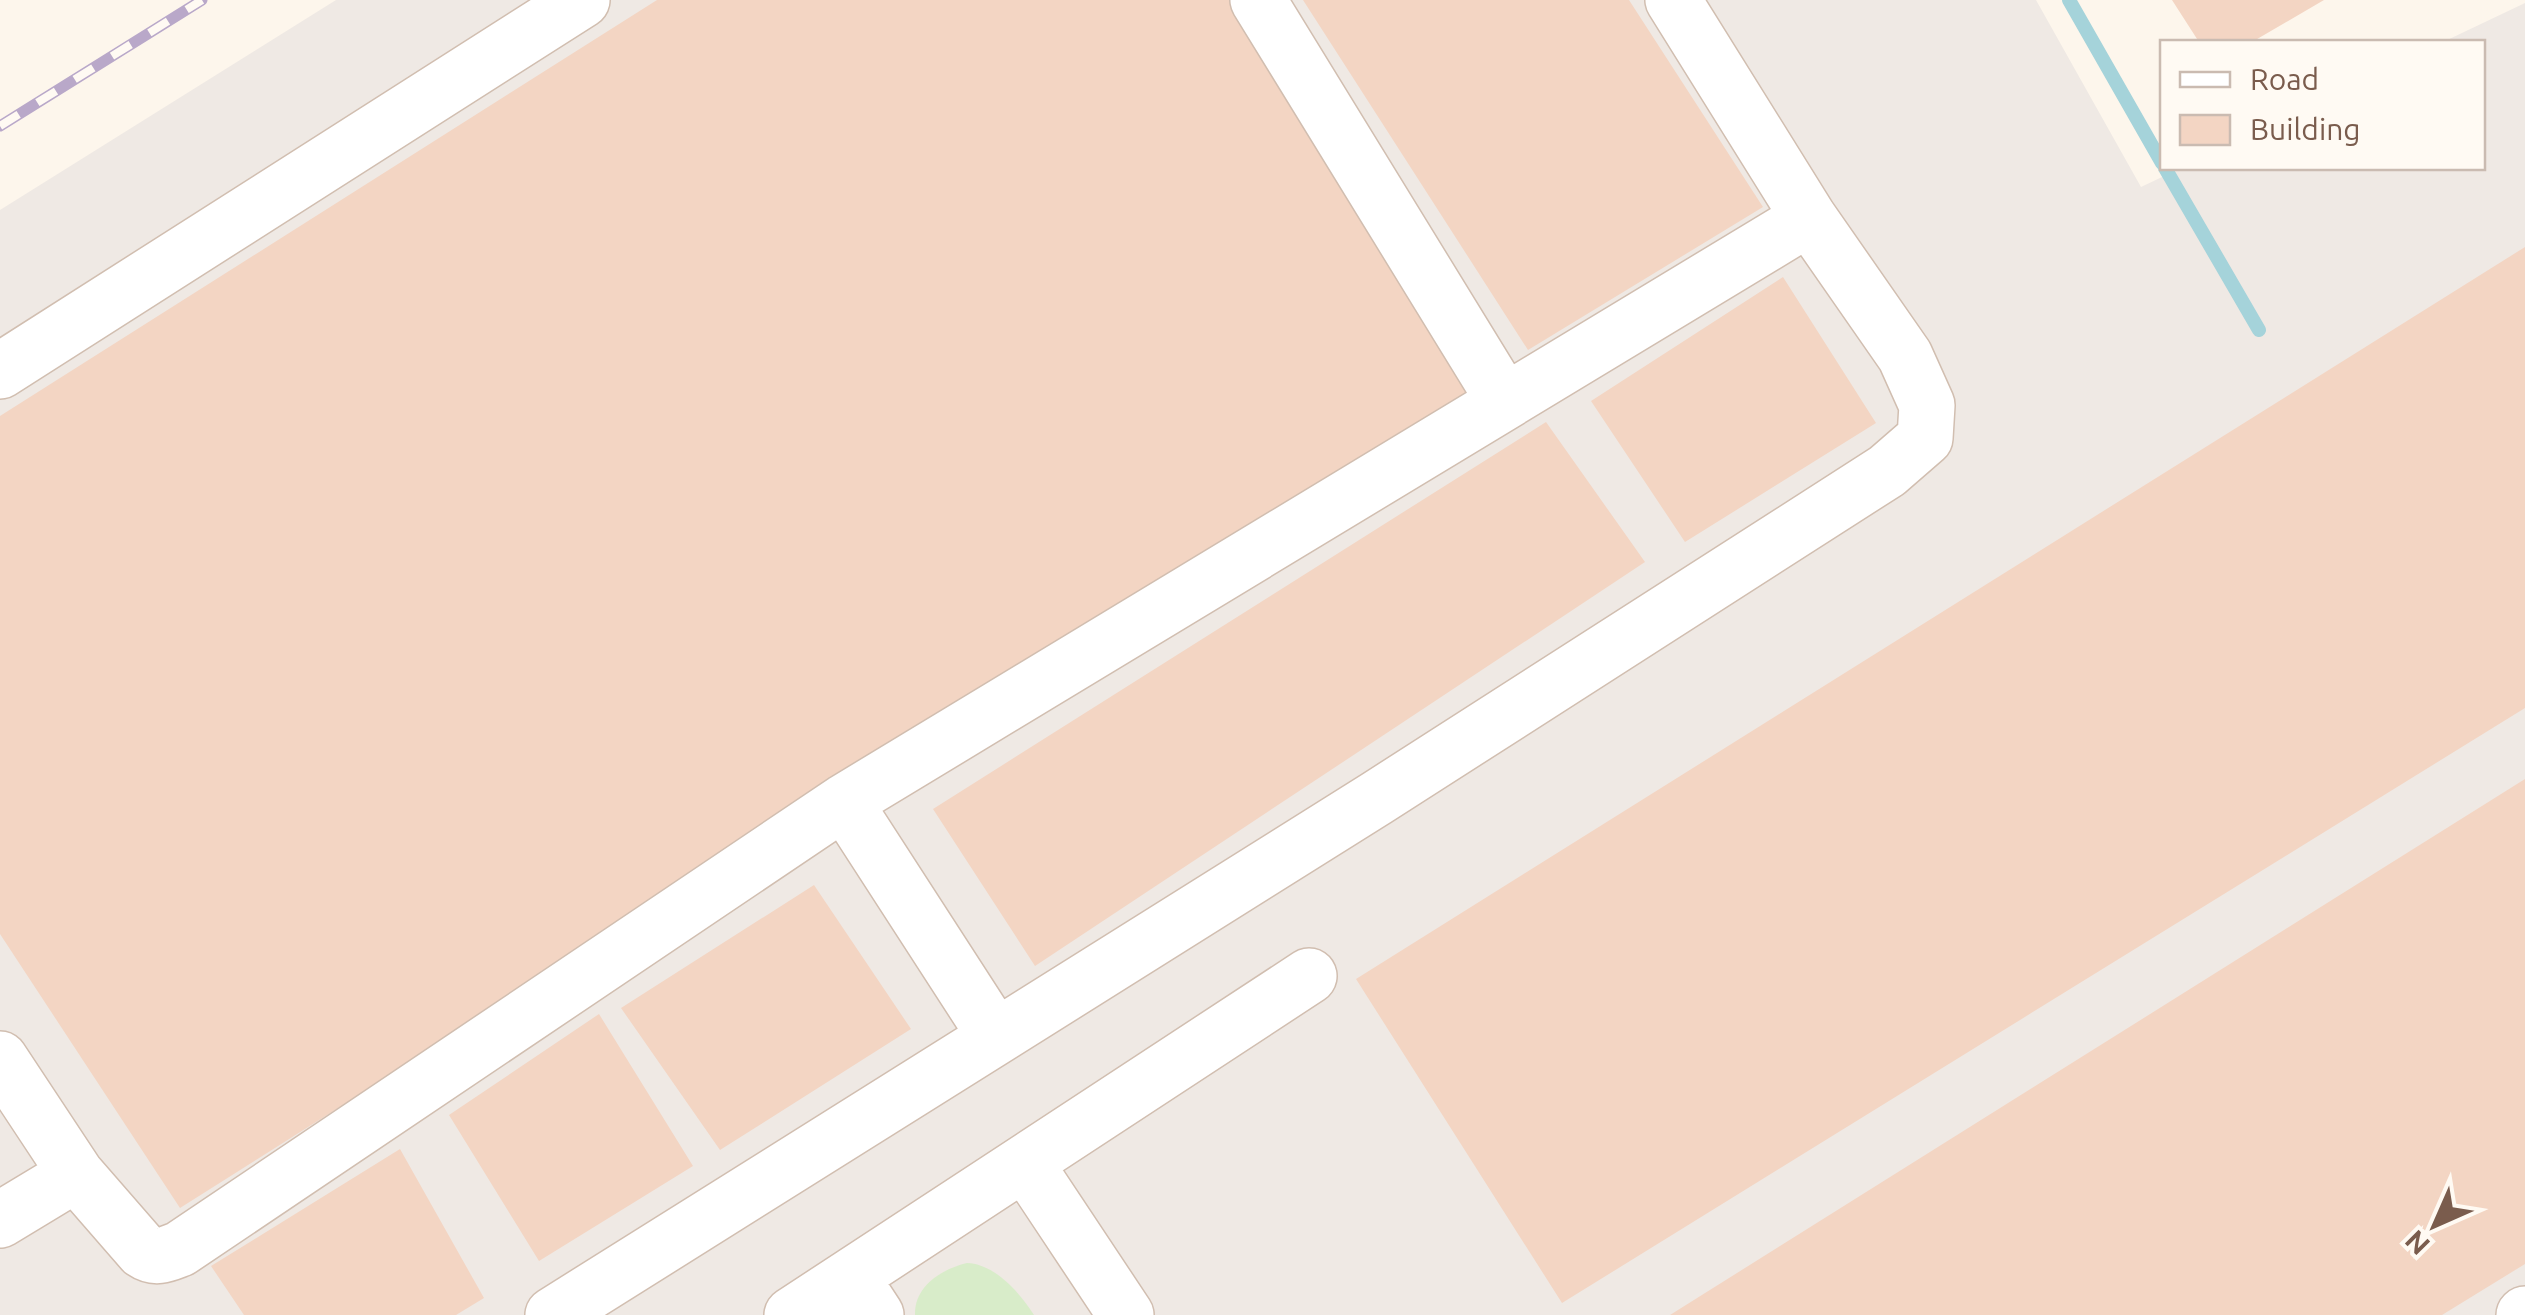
<svg xmlns="http://www.w3.org/2000/svg" width="2525" height="1315" viewBox="0 0 2525 1315" font-family="Ubuntu,sans-serif">
	<style>
		.industrial { fill: #efe9e4 }
		.green { fill: #d8ecc9 }
		.lines { fill: none; stroke-linecap: round; stroke-linejoin: round }
		.stream { stroke: #a5d3da; stroke-width: 14 }
		.building { fill: #f3d5c3 }
		.minor-casing { stroke: #d1beb0; stroke-width: 58 }
		.minor { stroke: #fff; stroke-width: 55 }
		.rail-casing { stroke: #b9a8c9; stroke-width: 11 }
		.rail { stroke: #fffaf3; stroke-width: 8; stroke-dasharray: 22; stroke-linecap: butt }
	</style>
	<rect width="100%" height="100%" fill="#fdf6ec"/>
	<path class="industrial" d="M336,0H2036L2141,187L2181,168H2482V42H2443L2525,3V1315H0V210Z"/>
	<path class="green" d="M967,1263C995,1264 1020,1293 1034,1315H915C914,1286 942,1269 967,1263Z"/>
	<g class="lines">
		<path class="stream" d="M2069,0L2162,163
			M2165,168L2259,330"/>
	</g>
	<path class="building" d="M657,0H1229L1473,390L180,1208L0,934V416Z
		M1303,0H1629L1763,207L1528,350Z
		M2172,0H2324L2252,42H2199Z
		M2525,247V708L1562,1303L1356,979Z
		M1783,277L1876,423L1685,542L1591,401Z
		M1546,422L1645,562L1035,966L933,809Z
		M2525,779V1264L2442,1315H1670Z
		M814,885L911,1029L720,1150L621,1008Z
		M599,1014L693,1166L539,1261L449,1115Z
		M400,1149L484,1298L456,1315H244L211,1266Z"/>
	<g class="lines">
		<defs>
			<path id="minor" d="M1258,0L1505,402
				M0,371L582,0
				M844,802L996,1037
				M0,1059L76,1174L143,1251C156,1260 167,1254 180,1249L844,802L1809,218
				M1025,1163L1126,1315
				M0,1220L76,1174
				M851,1277L876,1315
				M553,1315L1377,798L1887,471L1925,438L1927,405L1905,356L1809,218L1673,0
				M792,1315L1309,976
				M2524,1315L2525,1314"/>
		</defs>
		<use href="#minor" class="minor-casing"/>
		<use href="#minor" class="minor"/>
		<defs>
			<path id="rail" d="M0,126L202,0"/>
		</defs>
		<use href="#rail" class="rail-casing"/>
		<use href="#rail" class="rail"/>
	</g>
	<rect x="2160" y="40" width="325" height="130" fill="#fffaf3" stroke="#cabbb1" stroke-width="2.5"/>
	<rect x="2180" y="72" width="50" height="15" fill="#ffffff" stroke="#cabbb1" stroke-width="2.5"/>
	<text x="2250" y="90" font-size="30" fill="#7a5c4d">Road</text>
	<rect x="2180" y="115" width="50" height="30" fill="#f3d5c3" stroke="#cabbb1" stroke-width="2.5"/>
	<text x="2250" y="140" font-size="30" fill="#7a5c4d">Building</text>
	<g transform="translate(2435 1225) rotate(225)" stroke="#fffaf3" stroke-width="8" paint-order="stroke">
	<path d="M0-8L18 38L0 25L-18 38Z" fill="#7a5c4d"/>
	<text y="-15" font-size="28" font-weight="bold" text-anchor="middle" fill="#7a5c4d">N</text>
	</g>
</svg>
